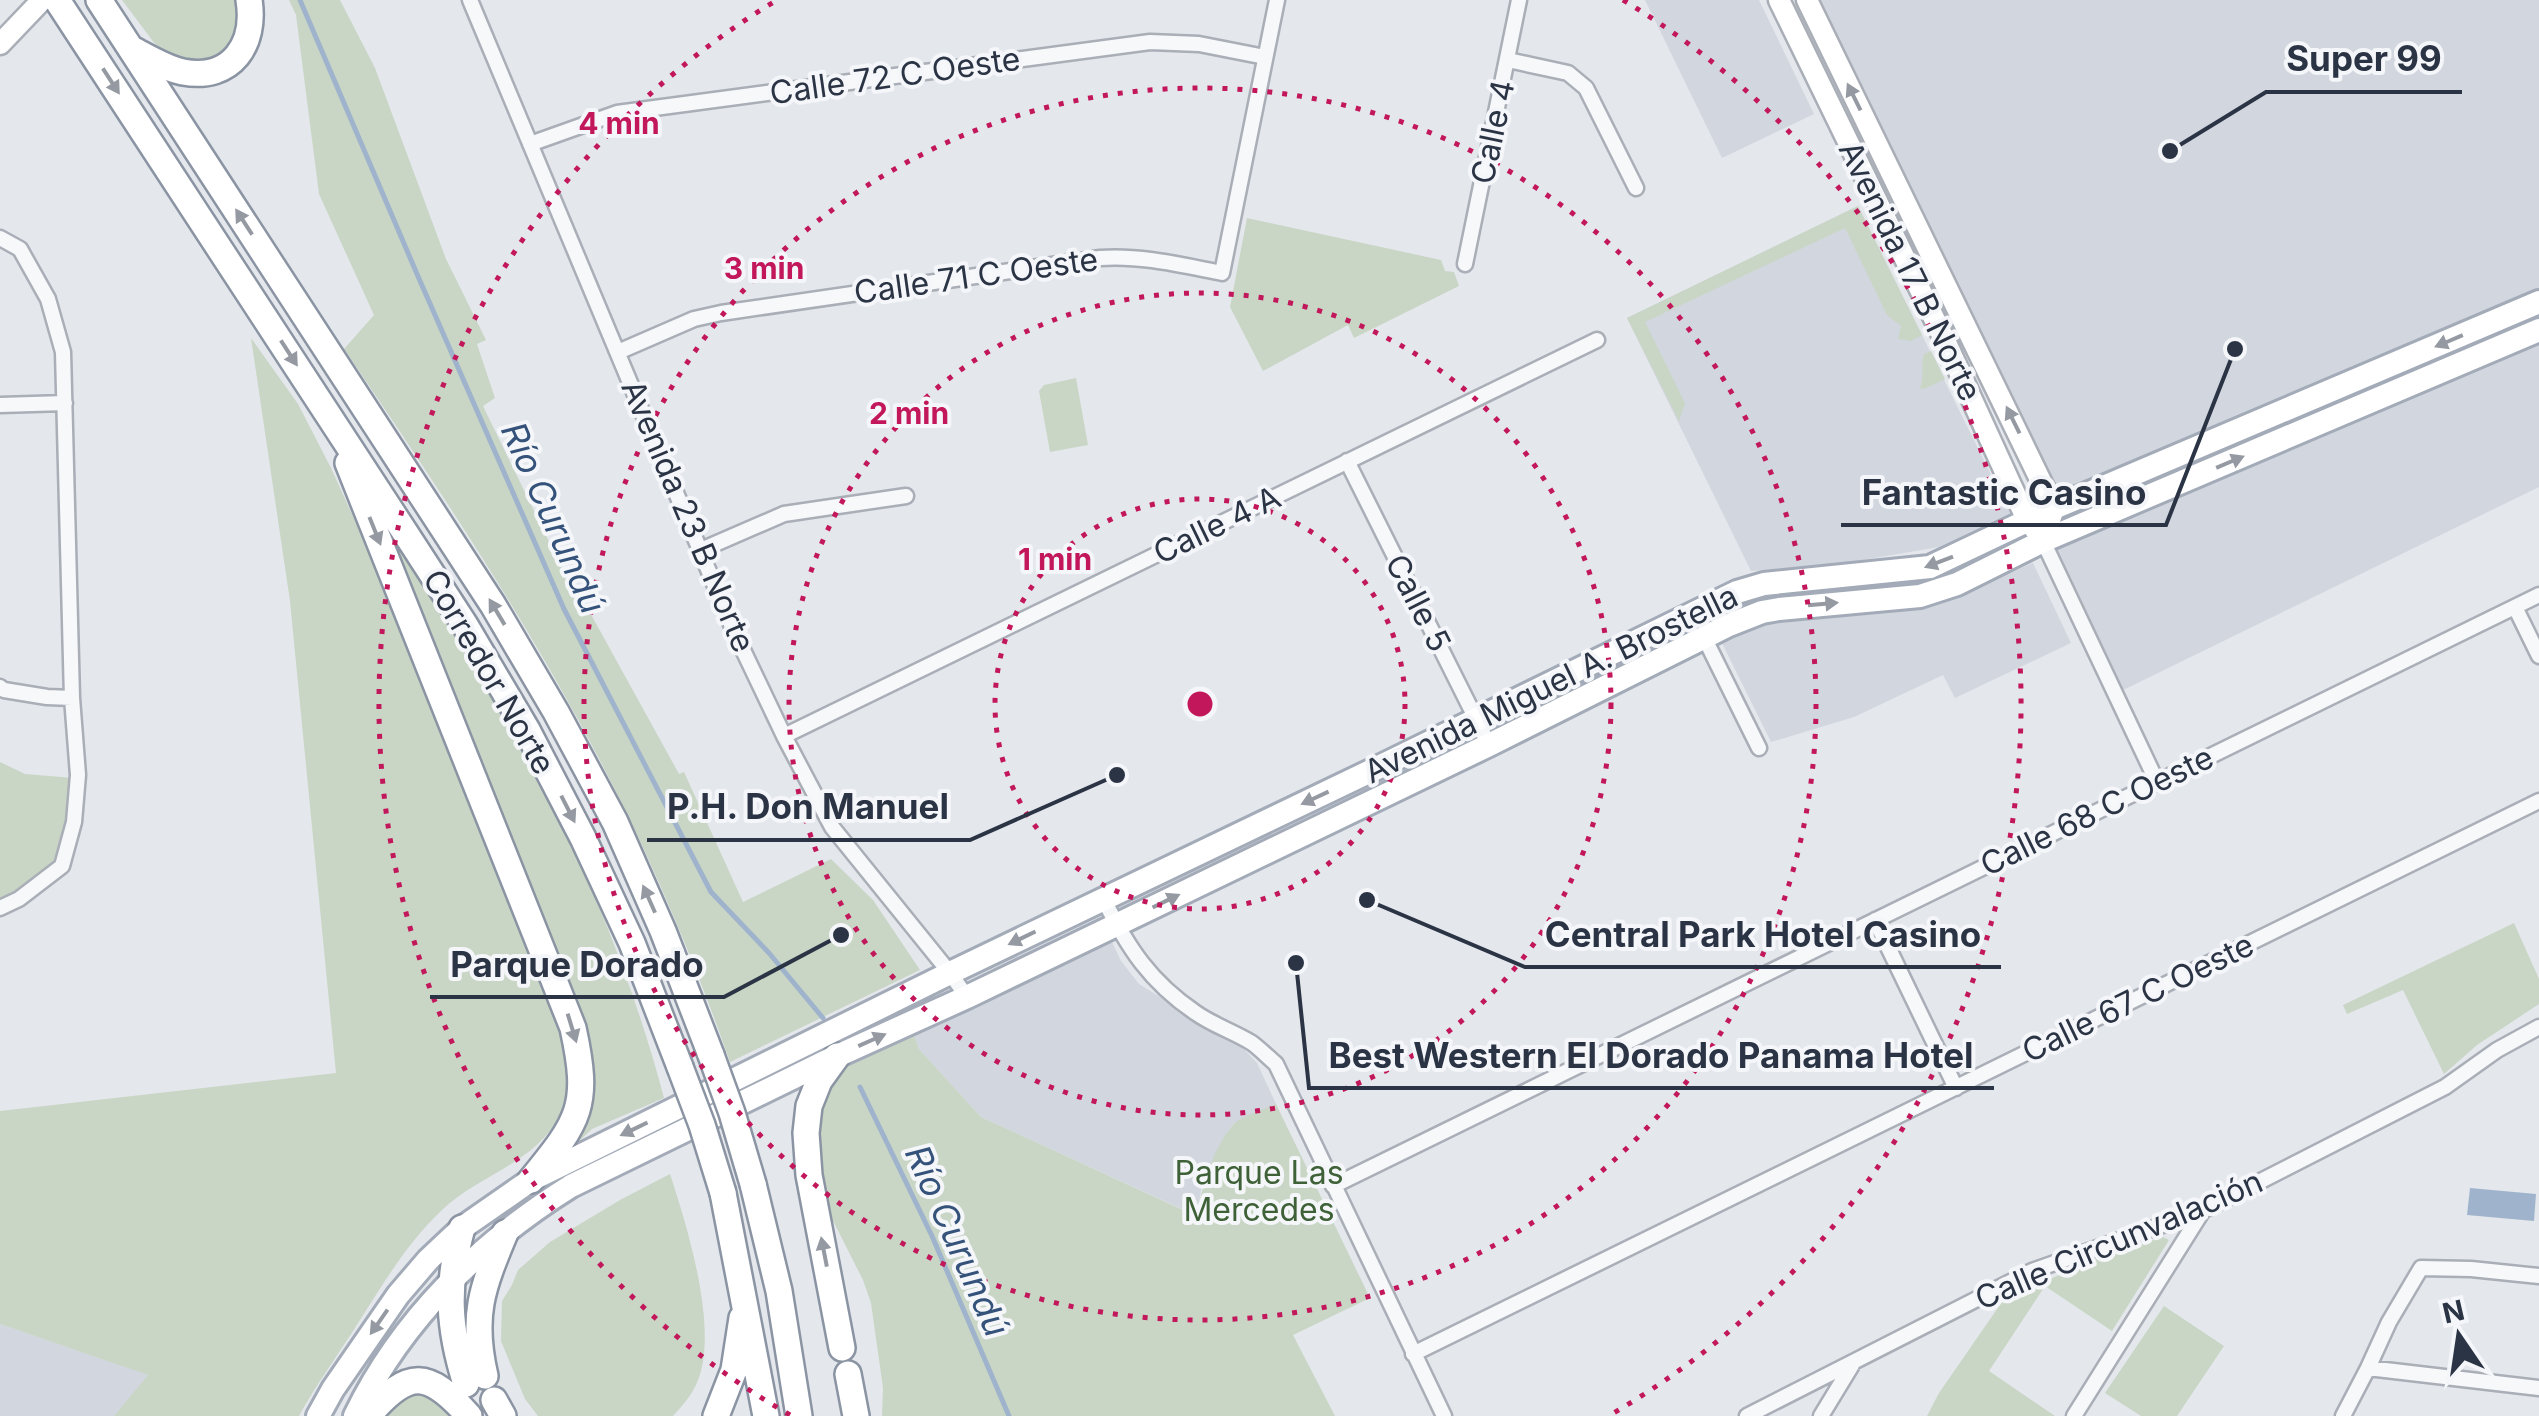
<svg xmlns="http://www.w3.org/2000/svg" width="2539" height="1416" viewBox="0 0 2539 1416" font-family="Inter,sans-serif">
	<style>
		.built { fill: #d2d6de }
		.green { fill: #c9d6c5 }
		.water { fill: #9fb4cc }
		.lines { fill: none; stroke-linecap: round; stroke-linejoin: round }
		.stream { stroke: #9fb4cc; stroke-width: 5 }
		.street-casing { stroke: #a9aeb7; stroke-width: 19 }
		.secondary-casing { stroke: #a9aeb7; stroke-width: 25 }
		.primary-casing { stroke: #a3abb8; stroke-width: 28 }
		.highway-casing { stroke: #8b94a3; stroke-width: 30 }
		.street { stroke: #f7f8fa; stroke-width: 14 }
		.secondary { stroke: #fff; stroke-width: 20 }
		.primary { stroke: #fff; stroke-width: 22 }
		.highway { stroke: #fff; stroke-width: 25 }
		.highway-bridge-casing { stroke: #8b94a3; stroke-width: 30; stroke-linecap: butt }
		.highway-bridge { stroke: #fff; stroke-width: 25 }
		.oneway { fill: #959aa2 }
		.ring { fill: none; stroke: #c2185b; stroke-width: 5; stroke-dasharray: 5 10 }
		.labels { text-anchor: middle; stroke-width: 8; stroke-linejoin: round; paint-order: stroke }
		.street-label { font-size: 32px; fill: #2b3445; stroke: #f4f6f9 }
		.park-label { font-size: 32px; fill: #3f6138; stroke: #f4f6f9 }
		.water-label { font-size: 35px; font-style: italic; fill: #34527a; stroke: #f4f6f9 }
		.centre { fill: #c2185b; stroke: #f4f6f9; stroke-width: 5 }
		.ring-label { font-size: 30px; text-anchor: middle; font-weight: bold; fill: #c2185b; stroke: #f4f6f9; stroke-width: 8; stroke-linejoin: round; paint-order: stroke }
		.leader { fill: none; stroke: #2b3445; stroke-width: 4 }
		.callout-dot { fill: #2b3445; stroke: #f4f6f9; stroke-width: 4 }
		.callout-label { font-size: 35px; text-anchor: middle; font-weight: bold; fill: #2b3445; stroke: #f4f6f9; stroke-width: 8; stroke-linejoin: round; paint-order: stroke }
	</style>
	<rect width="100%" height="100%" fill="#e4e7ec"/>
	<path class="built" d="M1645,0H1759L1814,114L1722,158Z
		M1809,0H2539V302L2054,508Z
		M1858,206L2010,513L1939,547L1839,564L1751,571L1627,318Z
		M2539,330V487L2115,694L2043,541Z
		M2033,563L2071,643L1955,698L1943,675L1854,717L1771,742L1721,641L1753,626L1930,607Z
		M1112,942L1121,961L1139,984L1243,1048L1257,1063L1276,1104L1233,1124L1222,1141L1201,1190L1197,1216L981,1117L919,1049L914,1035Z
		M0,1324L149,1375L114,1416H0Z"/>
	<path class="green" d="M122,0H239C239,50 230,57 181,63L155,44Z
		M289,0H340L375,68L446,259L486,340L477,344L495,398L483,406L577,599L588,609L679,774L684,772L743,902L831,859L873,900L920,970L730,1062C700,976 665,892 625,810C546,649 445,497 344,349L374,315L319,194L296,15Z
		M1858,206L1922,335L1911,341L1898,339L1901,326L1887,315L1845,228L1645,322L1685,403L1679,421L1627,318Z
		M1247,218L1441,260L1445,271L1454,272L1459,286L1354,338L1348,325L1263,371L1230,307Z
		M251,338L298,404L331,468L392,602L549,991C562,1031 580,1075 559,1116C536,1163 478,1175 442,1210C408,1242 385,1281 360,1320C340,1352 317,1383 299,1416H114L148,1375L0,1324V1111L336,1073L290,601Z
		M1931,351L1945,379L1924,389L1920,388C1925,376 1920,367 1924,354Z
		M1076,378L1088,445L1050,452L1039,391L1044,385Z
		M391,537C449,623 508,711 554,805C598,897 638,999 664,1098L592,1129L566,1153L585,1121L594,1076L582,1027L476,766Z
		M0,762L25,774L74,778C72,805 70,834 59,859C52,875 16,895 0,903Z
		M2514,923L2539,979V1004L2477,1045L2444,1074L2403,990L2347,1014L2343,1005Z
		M914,1035L919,1049L981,1117L1196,1216C1203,1186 1212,1150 1232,1126C1240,1116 1264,1110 1276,1104L1370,1298L1293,1335L1335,1416H882L883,1388L871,1303L863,1280L824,1203L813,1146L820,1099L838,1069Z
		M670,1174C687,1226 715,1317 701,1371C696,1390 686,1402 673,1416H538L525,1399L501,1341L502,1301L512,1285L518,1270L550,1242L620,1200Z
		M2163,1237L2169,1240L2112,1331L2045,1286L1989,1371L2055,1416H1927L1939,1393L2004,1299L2096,1259Z
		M2164,1306L2224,1346L2177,1416H2141L2105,1393Z
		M412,1392L430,1394L452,1416H385L397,1400Z"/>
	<path class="water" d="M2470,1188L2536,1194L2534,1221L2467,1215Z"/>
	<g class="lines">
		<path class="stream" d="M300,0L417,274L564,609L711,892L769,953L823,1018
			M860,1087L932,1236L1009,1416"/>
		<defs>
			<path id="street" d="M470,0L733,629L784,736L832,827L950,973L967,997
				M1508,60L1568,73L1586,88L1636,188
				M530,144L617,113L1150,42L1199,44L1265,57
				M0,238L20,249L48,299L63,352L72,698L47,697L4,690L0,687
				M1465,264L1519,0
				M618,352L694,319L721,313L1100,258C1141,255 1181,265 1222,273L1277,0
				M0,405L65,403
				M1347,461L1489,745
				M2043,541L2157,782
				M701,550L784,514L906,496
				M2515,607L2539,656
				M1704,637L1759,748
				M784,736L1597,340
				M1103,898C1128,948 1150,982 1196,1013C1213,1025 1234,1032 1252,1043C1260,1049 1268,1057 1276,1064L1444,1416
				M0,908L19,899L62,866L74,822L78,775L72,698
				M1875,920L1956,1088
				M1333,1186L2539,595
				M1413,1354L2539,801
				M2368,1368L2389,1322L2421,1268L2471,1269L2539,1276
				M1747,1416L2032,1271L2202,1211L2445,1087L2497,1050L2539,1027
				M1821,1416L1852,1365
				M2074,1416L2202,1212
				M2343,1416L2368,1368L2539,1388"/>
			<path id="secondary" d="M1779,0L1947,345L2027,520L2036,531
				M1807,0L2054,508L2050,520
				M0,44L42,0"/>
			<path id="primary" d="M318,1416L333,1389L398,1295L428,1260L462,1228L531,1180L950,973L1379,767L1737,592L1764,584L1930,567L2054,508L2539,302
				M355,1416C401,1320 481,1242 571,1186L837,1056L967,997L1489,745L1729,625L1762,612L1779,609L1920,596L1957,584L2043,541L2539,330"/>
			<path id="highway" d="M57,0L408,537L465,625L527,730L583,838L632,943L680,1067
				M99,0L493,605L556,712L615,822L663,931L711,1055
				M132,49C149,58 165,68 183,72C232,81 256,44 249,0
				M348,463L573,1028C590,1106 580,1120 531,1180
				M837,1056L819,1081L809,1106L806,1133L809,1175L842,1348
				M753,1184L779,1291L799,1416
				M723,1193L766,1416
				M462,1228C446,1286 448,1327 466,1384
				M848,1374L856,1416
				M485,1376C471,1316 482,1288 505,1233
				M494,1400L503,1416
				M368,1416C409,1368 428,1370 469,1416
				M716,1416L734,1370L742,1318"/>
		</defs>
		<use href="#street" class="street-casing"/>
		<use href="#secondary" class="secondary-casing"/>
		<use href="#primary" class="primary-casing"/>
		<use href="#highway" class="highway-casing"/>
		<use href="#street" class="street"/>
		<use href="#secondary" class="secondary"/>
		<use href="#primary" class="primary"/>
		<use href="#highway" class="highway"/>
		<defs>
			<path id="highway-bridge" d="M711,1055L732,1113L753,1184
				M680,1067L702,1125L723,1193"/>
		</defs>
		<use href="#highway-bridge" class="highway-bridge-casing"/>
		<use href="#highway-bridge" class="highway-bridge"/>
	</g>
	<defs><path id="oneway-solid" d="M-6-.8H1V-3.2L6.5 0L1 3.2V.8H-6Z" transform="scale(2.5)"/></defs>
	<g class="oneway">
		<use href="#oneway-solid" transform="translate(111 81) rotate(57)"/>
		<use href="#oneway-solid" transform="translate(1854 97) rotate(-116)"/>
		<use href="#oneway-solid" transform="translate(244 222) rotate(-123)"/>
		<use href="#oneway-solid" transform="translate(2449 341) rotate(157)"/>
		<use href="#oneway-solid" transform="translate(289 353) rotate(57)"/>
		<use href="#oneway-solid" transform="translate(2013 420) rotate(-116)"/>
		<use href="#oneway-solid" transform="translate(2230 462) rotate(-23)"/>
		<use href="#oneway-solid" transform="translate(375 531) rotate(68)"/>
		<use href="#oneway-solid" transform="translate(1939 562) rotate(159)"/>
		<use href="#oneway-solid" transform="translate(1823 604) rotate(-5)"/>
		<use href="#oneway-solid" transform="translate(497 612) rotate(-121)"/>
		<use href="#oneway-solid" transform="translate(1315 798) rotate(155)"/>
		<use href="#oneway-solid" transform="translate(568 809) rotate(63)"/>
		<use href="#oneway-solid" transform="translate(649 899) rotate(-114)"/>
		<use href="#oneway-solid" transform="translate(1166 901) rotate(-26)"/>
		<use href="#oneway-solid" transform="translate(1022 938) rotate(154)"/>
		<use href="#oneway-solid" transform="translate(572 1028) rotate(73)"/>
		<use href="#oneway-solid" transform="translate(872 1040) rotate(-24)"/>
		<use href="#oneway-solid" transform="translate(634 1129) rotate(154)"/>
		<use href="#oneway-solid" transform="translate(824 1252) rotate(-101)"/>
		<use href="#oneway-solid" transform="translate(379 1322) rotate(125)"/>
	</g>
	<g class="ring">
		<circle cx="1200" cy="704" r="205"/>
		<circle cx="1200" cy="704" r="411"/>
		<circle cx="1200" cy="704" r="616"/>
		<path d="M790 1415A821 821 0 0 1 777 0M1623 0A821 821 0 0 1 1610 1415"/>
	</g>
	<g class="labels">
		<g class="street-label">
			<text transform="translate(895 76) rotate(-8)" y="11">Calle 72 C Oeste</text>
			<text transform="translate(1493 132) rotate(-78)" y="11">Calle 4</text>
			<text transform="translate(1910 271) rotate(64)" y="11">Avenida 17 B Norte</text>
			<text transform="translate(976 276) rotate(-8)" y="11">Calle 71 C Oeste</text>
			<text transform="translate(688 516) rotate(67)" y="11">Avenida 23 B Norte</text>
			<text transform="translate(1217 525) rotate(-26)" y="11">Calle 4 A</text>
			<text transform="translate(1418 603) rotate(63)" y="11">Calle 5</text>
			<text transform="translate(489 672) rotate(60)" y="11">Corredor Norte</text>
			<text transform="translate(1551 684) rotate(-26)" y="11">Avenida Miguel A. Brostella</text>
			<text transform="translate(2097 811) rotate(-26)" y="11">Calle 68 C Oeste</text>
			<text transform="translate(2138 998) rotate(-26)" y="11">Calle 67 C Oeste</text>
			<text transform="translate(2119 1240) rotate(-23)" y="11">Calle Circunvalación</text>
		</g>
		<g class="park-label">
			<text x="1259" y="1184">Parque Las<tspan x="1259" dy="37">Mercedes</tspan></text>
		</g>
		<g class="water-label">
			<text transform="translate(553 518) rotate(66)" y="12">Río Curundú</text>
			<text transform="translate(957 1241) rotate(66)" y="12">Río Curundú</text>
		</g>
	</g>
	<circle cx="1200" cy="704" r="15" class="centre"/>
	<g class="ring-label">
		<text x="619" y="134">4 min</text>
		<text x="764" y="279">3 min</text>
		<text x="909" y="424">2 min</text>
		<text x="1055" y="570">1 min</text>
	</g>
	<path class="leader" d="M2170 151L2266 92H2462M2235 349L2166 525H1841M1117 775L970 840H647M1367 900L1525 967H2001M841 935L724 997H430M1296 963L1309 1088H1994"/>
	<g class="callout-dot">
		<circle cx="2170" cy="151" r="10"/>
		<circle cx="2235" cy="349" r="10"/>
		<circle cx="1117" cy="775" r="10"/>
		<circle cx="1367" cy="900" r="10"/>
		<circle cx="841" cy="935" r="10"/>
		<circle cx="1296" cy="963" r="10"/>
	</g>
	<g class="callout-label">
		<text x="2364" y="71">Super 99</text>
		<text x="2004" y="505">Fantastic Casino</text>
		<text x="808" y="819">P.H. Don Manuel</text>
		<text x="1763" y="947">Central Park Hotel Casino</text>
		<text x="577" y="977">Parque Dorado</text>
		<text x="1651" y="1068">Best Western El Dorado Panama Hotel</text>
	</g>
	<g transform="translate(2459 1336) rotate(347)" stroke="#f4f6f9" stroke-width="8" paint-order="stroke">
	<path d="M0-8L18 38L0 25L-18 38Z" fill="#2b3445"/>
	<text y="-15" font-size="28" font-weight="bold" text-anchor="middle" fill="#2b3445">N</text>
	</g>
</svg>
